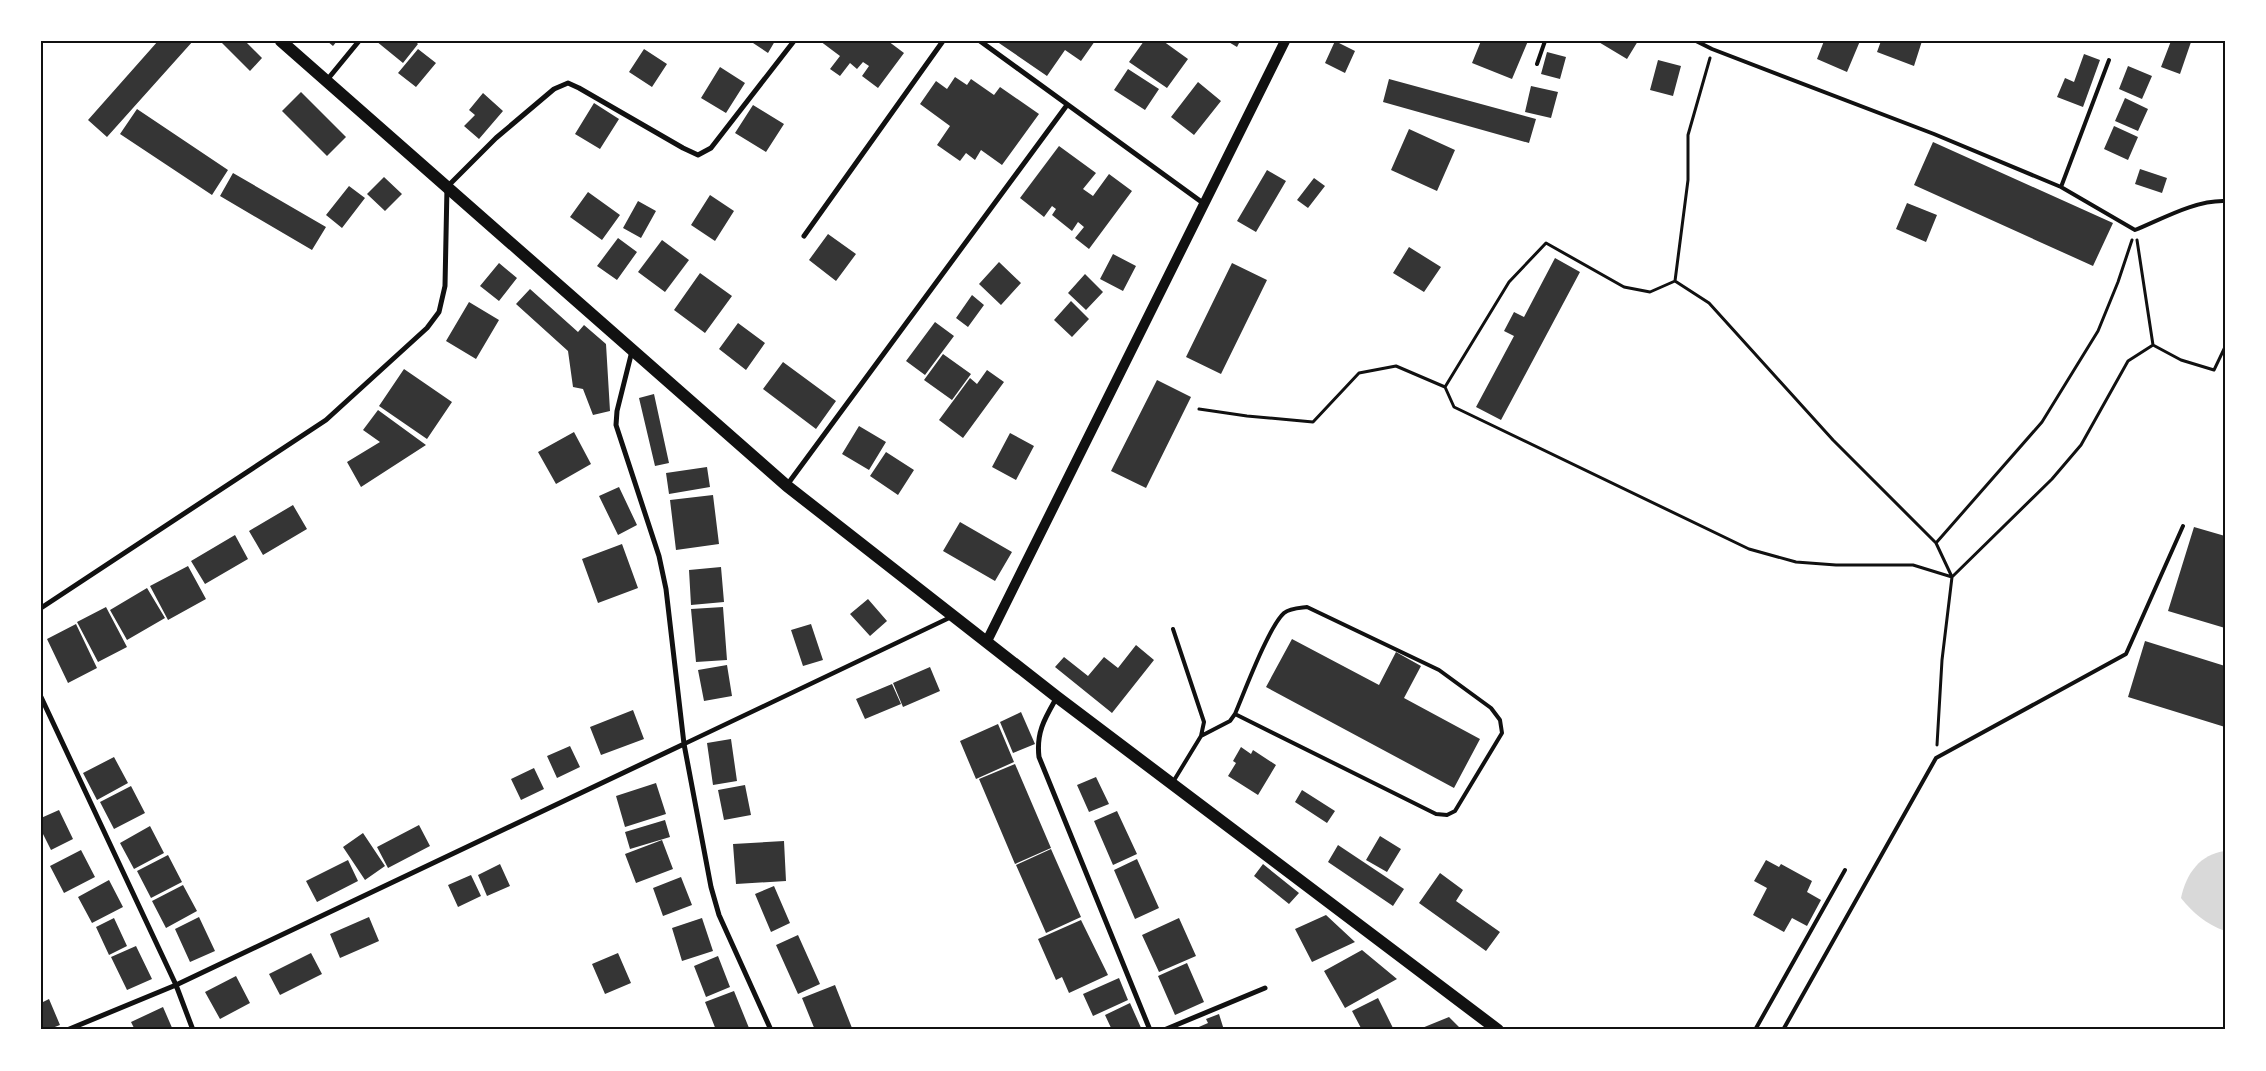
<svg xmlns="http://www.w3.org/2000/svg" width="2266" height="1071" viewBox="0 0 2266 1071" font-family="'PT Sans',sans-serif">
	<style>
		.water { fill: #d9d9d9 }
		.building { fill: #353535 }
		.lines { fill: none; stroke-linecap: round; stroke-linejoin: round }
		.path { stroke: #111; stroke-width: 3 }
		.service { stroke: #111; stroke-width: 4 }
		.pedestrian { stroke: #111; stroke-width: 4.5 }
		.minor { stroke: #111; stroke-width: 5 }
		.secondary { stroke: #111; stroke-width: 10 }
		.primary { stroke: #111; stroke-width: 12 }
		.neatline { fill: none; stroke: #111; stroke-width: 2 }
	</style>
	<rect width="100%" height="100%" fill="#fff"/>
	<path class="water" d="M2225,851V931C2206,924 2193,913 2181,898C2186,874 2200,854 2225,851Z"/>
	<path class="building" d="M158,41H193L107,137L88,120Z
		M220,41H245L262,58L250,71Z
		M327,41H337L333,46Z
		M376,41H415L418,44L403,63Z
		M750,41H775L768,53Z
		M820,41H888L904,53L878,88L862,76L869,66L863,62L857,69L850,63L840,76L830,69L840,56Z
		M996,41H1095L1081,61L1065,50L1047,76Z
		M1144,41H1163L1188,59L1167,88L1129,62Z
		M1227,41H1240L1237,47Z
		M1335,41L1355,51L1345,73L1325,63Z
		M1481,41H1528L1512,79L1472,63Z
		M1597,41H1638L1627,59Z
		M1824,41H1860L1847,72L1817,59Z
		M1881,41H1922L1914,66L1877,52Z
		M2171,41L2191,42L2180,74L2161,67Z
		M418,49L436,63L416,87L398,73Z
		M644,49L667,64L652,87L629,72Z
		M1547,52L1566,57L1560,79L1541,74Z
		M2084,54L2100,60L2083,107L2057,97L2065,78L2074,82Z
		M1658,60L1681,66L1673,96L1650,90Z
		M2128,66L2152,76L2142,99L2119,89Z
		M720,67L745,83L726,113L701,98Z
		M1128,69L1159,89L1145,110L1114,90Z
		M955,77L967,85L971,79L994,95L1000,87L1039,114L1002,165L981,150L975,160L966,153L960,161L937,145L950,126L920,104L936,81L947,89Z
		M1389,79L1536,119L1529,143L1383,102Z
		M1198,82L1221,101L1194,135L1171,117Z
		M1531,86L1558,92L1551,118L1525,112Z
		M301,92L346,137L327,156L282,111Z
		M483,93L503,111L479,139L464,126L475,115L469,110Z
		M2125,98L2148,109L2138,131L2115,121Z
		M594,103L619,119L600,149L575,134Z
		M753,105L784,124L766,152L735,133Z
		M137,109L228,170L212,195L120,134Z
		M2114,126L2138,137L2128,160L2104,149Z
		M1409,129L1455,150L1437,191L1391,170Z
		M1933,142L2113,223L2093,266L1914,185Z
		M1059,146L1096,173L1083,189L1093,196L1109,174L1132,191L1089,249L1075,238L1084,227L1078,222L1072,231L1052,215L1056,209L1052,206L1044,217L1020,198Z
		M2140,169L2167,178L2162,193L2135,184Z
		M1267,170L1286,181L1256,232L1237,221Z
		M233,173L326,227L312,250L220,196Z
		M384,177L402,194L385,211L367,194Z
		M1314,178L1325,186L1308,208L1297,200Z
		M349,186L365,198L342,228L326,215Z
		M588,192L620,215L602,240L570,217Z
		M710,195L734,211L715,241L691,225Z
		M638,201L656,211L641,238L623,228Z
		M1907,203L1937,215L1926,242L1896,229Z
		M828,234L856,254L836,281L809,260Z
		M618,238L637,252L617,280L597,266Z
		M662,240L689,260L665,292L638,272Z
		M1409,247L1441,267L1424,292L1393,273Z
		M1113,254L1136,266L1123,291L1100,279Z
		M1555,258L1580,272L1501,420L1476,407L1514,336L1504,331L1514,312L1524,317Z
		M999,262L1021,283L1001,305L979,284Z
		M499,263L517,278L499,301L480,286Z
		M1232,263L1267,280L1221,374L1186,357Z
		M700,273L732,296L705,333L674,310Z
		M1085,274L1103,292L1086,310L1068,293Z
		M530,289L578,332L584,325L606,344L610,411L593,415L583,389L573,387L568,351L516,304Z
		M972,295L984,305L968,327L956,318Z
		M1071,301L1089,319L1072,337L1054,320Z
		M469,302L499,320L476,359L446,341Z
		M935,322L954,336L925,375L906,361Z
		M738,323L765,343L746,370L719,349Z
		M943,354L971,374L952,400L924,380Z
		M783,362L836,401L816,429L763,389Z
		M404,369L452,402L427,439L379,406Z
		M987,370L1004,382L963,438L939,420L970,378L977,384Z
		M1157,380L1191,397L1146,488L1111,471Z
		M654,394L669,463L655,466L639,398Z
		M378,410L426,445L361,487L347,462L380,442L363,430Z
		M859,426L886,442L869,470L842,454Z
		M574,432L591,464L556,484L538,452Z
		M1010,433L1034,446L1016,480L992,467Z
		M886,452L914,470L898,495L870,476Z
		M707,467L710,487L669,494L666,473Z
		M619,487L637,525L618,535L599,496Z
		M713,495L719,544L676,550L670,500Z
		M293,505L307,529L263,555L249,531Z
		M960,522L1012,552L995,581L943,551Z
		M2194,527L2225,536V628L2168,611Z
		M235,535L248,559L205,584L191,561Z
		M622,544L638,588L598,603L582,559Z
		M188,566L206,599L168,620L150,586Z
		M721,567L724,602L691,605L689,570Z
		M147,588L165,618L127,640L110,610Z
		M868,599L887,621L870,636L850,614Z
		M106,607L127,647L98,662L77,622Z
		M723,607L727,660L696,662L691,609Z
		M76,624L97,668L68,683L47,639Z
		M811,624L823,660L803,666L791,630Z
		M1292,639L1379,685L1396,652L1421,666L1404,698L1480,739L1454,788L1266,687Z
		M2145,641L2225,666V727L2128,697Z
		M1136,645L1154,660L1112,713L1055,667L1064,657L1088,676L1104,657L1118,668Z
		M727,665L732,696L704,701L698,670Z
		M930,667L940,691L903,707L893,683Z
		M892,684L901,704L865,719L856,699Z
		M633,710L644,739L601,755L590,727Z
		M1021,712L1035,744L1013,753L1000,722Z
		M998,724L1014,762L976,779L960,741Z
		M731,739L737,781L713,785L707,743Z
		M570,746L580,767L557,778L547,756Z
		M1241,747L1251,754L1253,750L1276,765L1258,795L1228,776L1236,763L1233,761Z
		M114,757L128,783L97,800L83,773Z
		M1015,764L1051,848L1015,864L979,779Z
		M534,768L544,789L521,800L511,779Z
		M1096,777L1109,804L1089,812L1077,785Z
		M656,783L666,814L625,827L616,796Z
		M745,785L751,815L724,820L718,790Z
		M131,786L145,813L114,829L100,802Z
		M1302,790L1335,811L1327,823L1295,802Z
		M59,810L73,839L51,850L41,830V818Z
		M1117,811L1137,854L1113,865L1094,821Z
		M665,820L670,837L630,849L625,832Z
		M419,825L430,846L388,868L377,847Z
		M150,826L164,853L134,869L120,843Z
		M363,833L385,866L365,880L343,847Z
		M1380,836L1401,849L1387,872L1366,860Z
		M662,840L673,869L636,883L625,854Z
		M784,841L786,881L736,884L733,844Z
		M1338,845L1404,889L1393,906L1328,862Z
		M1051,849L1081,917L1046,933L1016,865Z
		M81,850L95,877L64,893L50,866Z
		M168,855L182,882L151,898L137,871Z
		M1137,859L1159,908L1135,919L1114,870Z
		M348,860L358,881L317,902L306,881Z
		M1766,860L1779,867L1781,864L1812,881L1807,892L1821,900L1807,926L1792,918L1784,932L1753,915L1767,888L1754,881Z
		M500,864L510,886L487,896L478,875Z
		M1263,864L1299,893L1289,904L1254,876Z
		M1440,873L1463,890L1456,901L1500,932L1486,951L1419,903Z
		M471,875L481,896L458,907L448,885Z
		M681,877L692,905L663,916L653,888Z
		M109,880L123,907L92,923L78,897Z
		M183,885L197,911L166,928L152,901Z
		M774,886L790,923L771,932L755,894Z
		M1326,915L1355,942L1312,962L1295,929Z
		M199,917L215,951L190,962L175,929Z
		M369,917L379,941L340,958L330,934Z
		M114,918L127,946L109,955L96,927Z
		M702,918L713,951L682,961L672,928Z
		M1179,918L1196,956L1159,972L1142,935Z
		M1081,920L1108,975L1069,993L1062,977L1056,980L1038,939Z
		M798,935L820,984L798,994L776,945Z
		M136,946L152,979L127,990L111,957Z
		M1362,950L1397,979L1345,1008L1324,971Z
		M311,953L322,974L280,995L269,974Z
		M618,953L631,983L605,994L592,964Z
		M718,956L730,987L706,997L694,966Z
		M1187,963L1204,1002L1175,1015L1158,976Z
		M236,976L250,1003L220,1019L205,992Z
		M1119,978L1128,1000L1093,1016L1083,994Z
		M835,985L852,1028L848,1030H815L802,998Z
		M734,991L749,1028L744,1030H716L705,1002Z
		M1378,998L1394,1030H1362L1352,1011Z
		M49,999L60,1025L47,1030H41V1003Z
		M1130,1003L1142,1030H1112L1105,1015Z
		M163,1007L173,1030H135L131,1022Z
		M1219,1014L1224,1030H1192L1208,1023L1206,1019Z
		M1449,1017L1462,1030H1423L1422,1028Z"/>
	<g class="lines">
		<path class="path" d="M1675,281L1709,303L1833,440L1936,543L1952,577L1942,660L1937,745
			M1675,281L1688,180V135L1710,58
			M2153,345L2181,360L2214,370L2225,347
			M1445,387L1509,282L1546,243L1624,287L1650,292L1675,281
			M1199,409L1247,416L1313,422L1359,373L1396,366L1445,387L1454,407L1749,549L1796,562L1836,565H1913L1952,577
			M1936,543L2042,422L2098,331L2118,282L2132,240
			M1952,577L2052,479L2081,445L2128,361L2153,345L2137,240"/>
		<path class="service" d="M1696,41L1712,49L1934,134L2061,187L2135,230C2162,219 2195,200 2225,201
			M1537,64L1545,41
			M2061,187L2109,60
			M1173,629L1204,722L1201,736L1173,782
			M1201,736L1230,721L1235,714C1244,693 1269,626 1284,613C1290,608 1299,608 1307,607L1439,670L1491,708L1500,720L1502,733L1455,811L1447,815L1436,814L1235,714
			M1755,1030L1845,870
			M1783,1030L1936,758L2126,654L2183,526"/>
		<path class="pedestrian" d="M684,744L951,617"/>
		<path class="minor" d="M980,41L1203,203
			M327,80L359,41
			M804,236L943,41
			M632,351L617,411L616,425L659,556L666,589L684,744L711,887L719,915L771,1030
			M787,485L1067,105
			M41,608L326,420L427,328L439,312L445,286L447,187L496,138L554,89L568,83L579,88L683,148L698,155L711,148L794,41
			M41,697L176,985L193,1030
			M1057,697C1045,718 1036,732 1039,757L1150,1030
			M67,1030L176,985L684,744
			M1164,1030L1265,988"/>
		<path class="secondary" d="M987,641L1285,41"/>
		<path class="primary" d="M281,41L787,486L1057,697L1498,1030"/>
	</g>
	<rect width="2266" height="1071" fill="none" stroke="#ffffff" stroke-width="85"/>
	<rect x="42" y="42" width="2182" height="986" class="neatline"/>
</svg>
